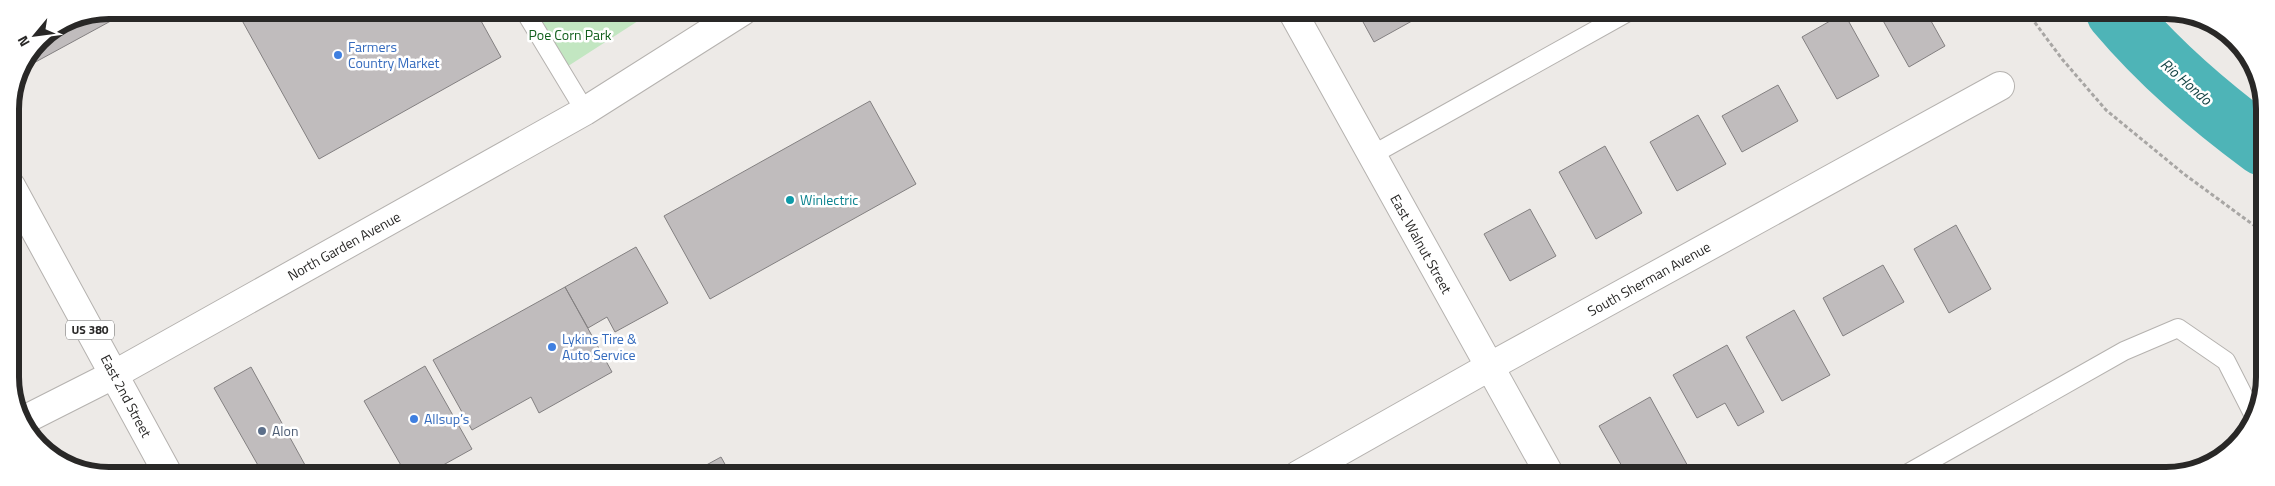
<svg xmlns="http://www.w3.org/2000/svg" width="2275" height="486" viewBox="0 0 2275 486" font-family="'Titillium Web',sans-serif">
	<style>
		.green { fill: #c2e6c1 }
		.lines { fill: none; stroke-linecap: round; stroke-linejoin: round }
		.river { stroke: #4eb4b7; stroke-width: 60 }
		.building { fill: #c0bcbd; stroke: #838081 }
		.service-casing { stroke: #b5b2af; stroke-width: 20 }
		.minor-casing { stroke: #b5b2af; stroke-width: 30 }
		.tertiary-casing { stroke: #b5b2af; stroke-width: 30 }
		.primary-casing { stroke: #b5b2af; stroke-width: 30 }
		.path { stroke: #a8a6a4; stroke-width: 3; stroke-dasharray: 4 2.5; stroke-linecap: butt }
		.service { stroke: #fff; stroke-width: 18 }
		.minor { stroke: #fff; stroke-width: 28 }
		.tertiary { stroke: #fff; stroke-width: 28 }
		.primary { stroke: #fff; stroke-width: 28 }
		.shop-dot { fill: #3f7fe0; stroke: #fff; stroke-width: 2 }
		.culture-dot { fill: #0f9aa8; stroke: #fff; stroke-width: 2 }
		.service-dot { fill: #5c6f8a; stroke: #fff; stroke-width: 2 }
		.labels { text-anchor: middle; stroke-width: 5; stroke-linejoin: round; paint-order: stroke }
		.shield { fill: #fff; stroke: #696868; stroke-width: 1 }
		.shield-label { font-size: 12px; font-weight: bold; fill: #292827 }
		.park-label { font-size: 14px; fill: #115f1c; stroke: #fff }
		.shop-label { font-size: 14px; fill: #366cbe; stroke: #fff; text-anchor: start }
		.culture-label { font-size: 14px; fill: #0d838f; stroke: #fff; text-anchor: start }
		.street-label { font-size: 14px; fill: #292827; stroke: #fff }
		.service-label { font-size: 14px; fill: #4e5e75; stroke: #fff; text-anchor: start }
		.water-label { font-size: 15px; font-style: italic; fill: #154445; stroke: #fff }
		.rim { fill: none; stroke: #292827; stroke-width: 6 }
	</style>
	<rect width="100%" height="100%" fill="#edeae7"/>
	<path class="green" d="M524,10H655L562,70Z
		M11,313C20,330 18,346 12,364Z"/>
	<g class="lines">
		<path class="river" d="M2116,12C2160,64 2208,105 2263,146"/>
	</g>
	<path class="building" d="M108,10H131L19,71L20,65L39,39L71,17Z
		M247,10H475L501,57L319,159L239,15Z
		M1357,11H1430L1374,42Z
		M1563,11H1581L1568,19Z
		M1890,12H1926L1945,46L1909,67L1881,17Z
		M1844,13L1879,76L1837,99L1802,37Z
		M1778,85L1798,121L1742,152L1722,116Z
		M870,101L916,184L710,299L664,216Z
		M1698,115L1726,164L1677,191L1650,142Z
		M1605,146L1642,213L1596,239L1559,172Z
		M1530,209L1556,256L1510,281L1484,234Z
		M1956,225L1991,289L1949,313L1914,249Z
		M636,247L668,303L615,332L607,317L588,328L565,287Z
		M1883,265L1904,302L1843,336L1823,298Z
		M565,287L612,372L539,413L531,397L472,430L433,360Z
		M1794,310L1830,375L1782,401L1746,337Z
		M1727,345L1764,412L1738,426L1725,403L1697,418L1673,375Z
		M425,366L472,449L427,474H406L364,401Z
		M251,367L310,474H263L214,388Z
		M1650,397L1690,470L1680,475H1627L1599,426Z
		M721,457L731,475H688Z"/>
	<g class="lines">
		<defs>
			<path id="service" d="M524,10L585,111
				M1372,155L1630,11
				M1903,476L2124,351L2178,328L2226,361L2253,414"/>
			<path id="minor" d="M1292,11L1550,475
				M1298,475L1489,367L2000,86"/>
			<path id="tertiary" d="M24,420L115,374L585,111L743,11"/>
			<path id="primary" d="M11,186L168,474"/>
		</defs>
		<use href="#service" class="service-casing"/>
		<use href="#minor" class="minor-casing"/>
		<use href="#tertiary" class="tertiary-casing"/>
		<use href="#primary" class="primary-casing"/>
		<path class="path" d="M2027,12L2062,59L2106,110L2184,174L2263,232"/>
		<use href="#service" class="service"/>
		<use href="#minor" class="minor"/>
		<use href="#tertiary" class="tertiary"/>
		<use href="#primary" class="primary"/>
	</g>
	<g class="shop-dot">
		<circle cx="338" cy="55" r="5"/>
		<circle cx="552" cy="347" r="5"/>
		<circle cx="414" cy="419" r="5"/>
	</g>
	<circle class="culture-dot" cx="790" cy="200" r="5"/>
	<circle class="service-dot" cx="262" cy="431" r="5"/>
	<g class="labels">
		<rect class="shield" x="66" y="320.5" width="48" height="19" rx="4"/>
		<g class="shield-label">
			<text x="90" y="334">US 380</text>
		</g>
		<g class="park-label">
			<text x="570" y="40">Poe Corn Park</text>
		</g>
		<g class="shop-label">
			<text x="348" y="52">Farmers<tspan x="348" dy="16">Country Market</tspan></text>
			<text x="562" y="344">Lykins Tire &amp;<tspan x="562" dy="16">Auto Service</tspan></text>
			<text x="424" y="424">Allsup’s</text>
		</g>
		<g class="culture-label">
			<text x="800" y="205">Winlectric</text>
		</g>
		<g class="street-label">
			<text transform="translate(1421 244) rotate(61)" y="5">East Walnut Street</text>
			<text transform="translate(344 246) rotate(-29)" y="5">North Garden Avenue</text>
			<text transform="translate(1649 279) rotate(-29)" y="5">South Sherman Avenue</text>
			<text transform="translate(126 396) rotate(62)" y="5">East 2nd Street</text>
		</g>
		<g class="service-label">
			<text x="272" y="436">Alon</text>
		</g>
		<g class="water-label">
			<text transform="translate(2186 82) rotate(41)" y="5">Rio Hondo</text>
		</g>
	</g>
	<path d="M0 0H2275V486H0ZM109 19H2166A90 90 0 0 1 2256 109V377A90 90 0 0 1 2166 467H109A90 90 0 0 1 19 377V109A90 90 0 0 1 109 19Z" fill="#fff" fill-rule="evenodd"/>
	<path class="rim" d="M109 19H2166A90 90 0 0 1 2256 109V377A90 90 0 0 1 2166 467H109A90 90 0 0 1 19 377V109A90 90 0 0 1 109 19Z"/>
	<g transform="translate(35 35) rotate(241)" stroke="#ffffff" stroke-width="4" paint-order="stroke">
	<path d="M0-4L9 19L0 12L-9 19Z" fill="#292827"/>
	<text y="-8" font-size="14" font-weight="bold" text-anchor="middle" fill="#292827">N</text>
	</g>
</svg>
